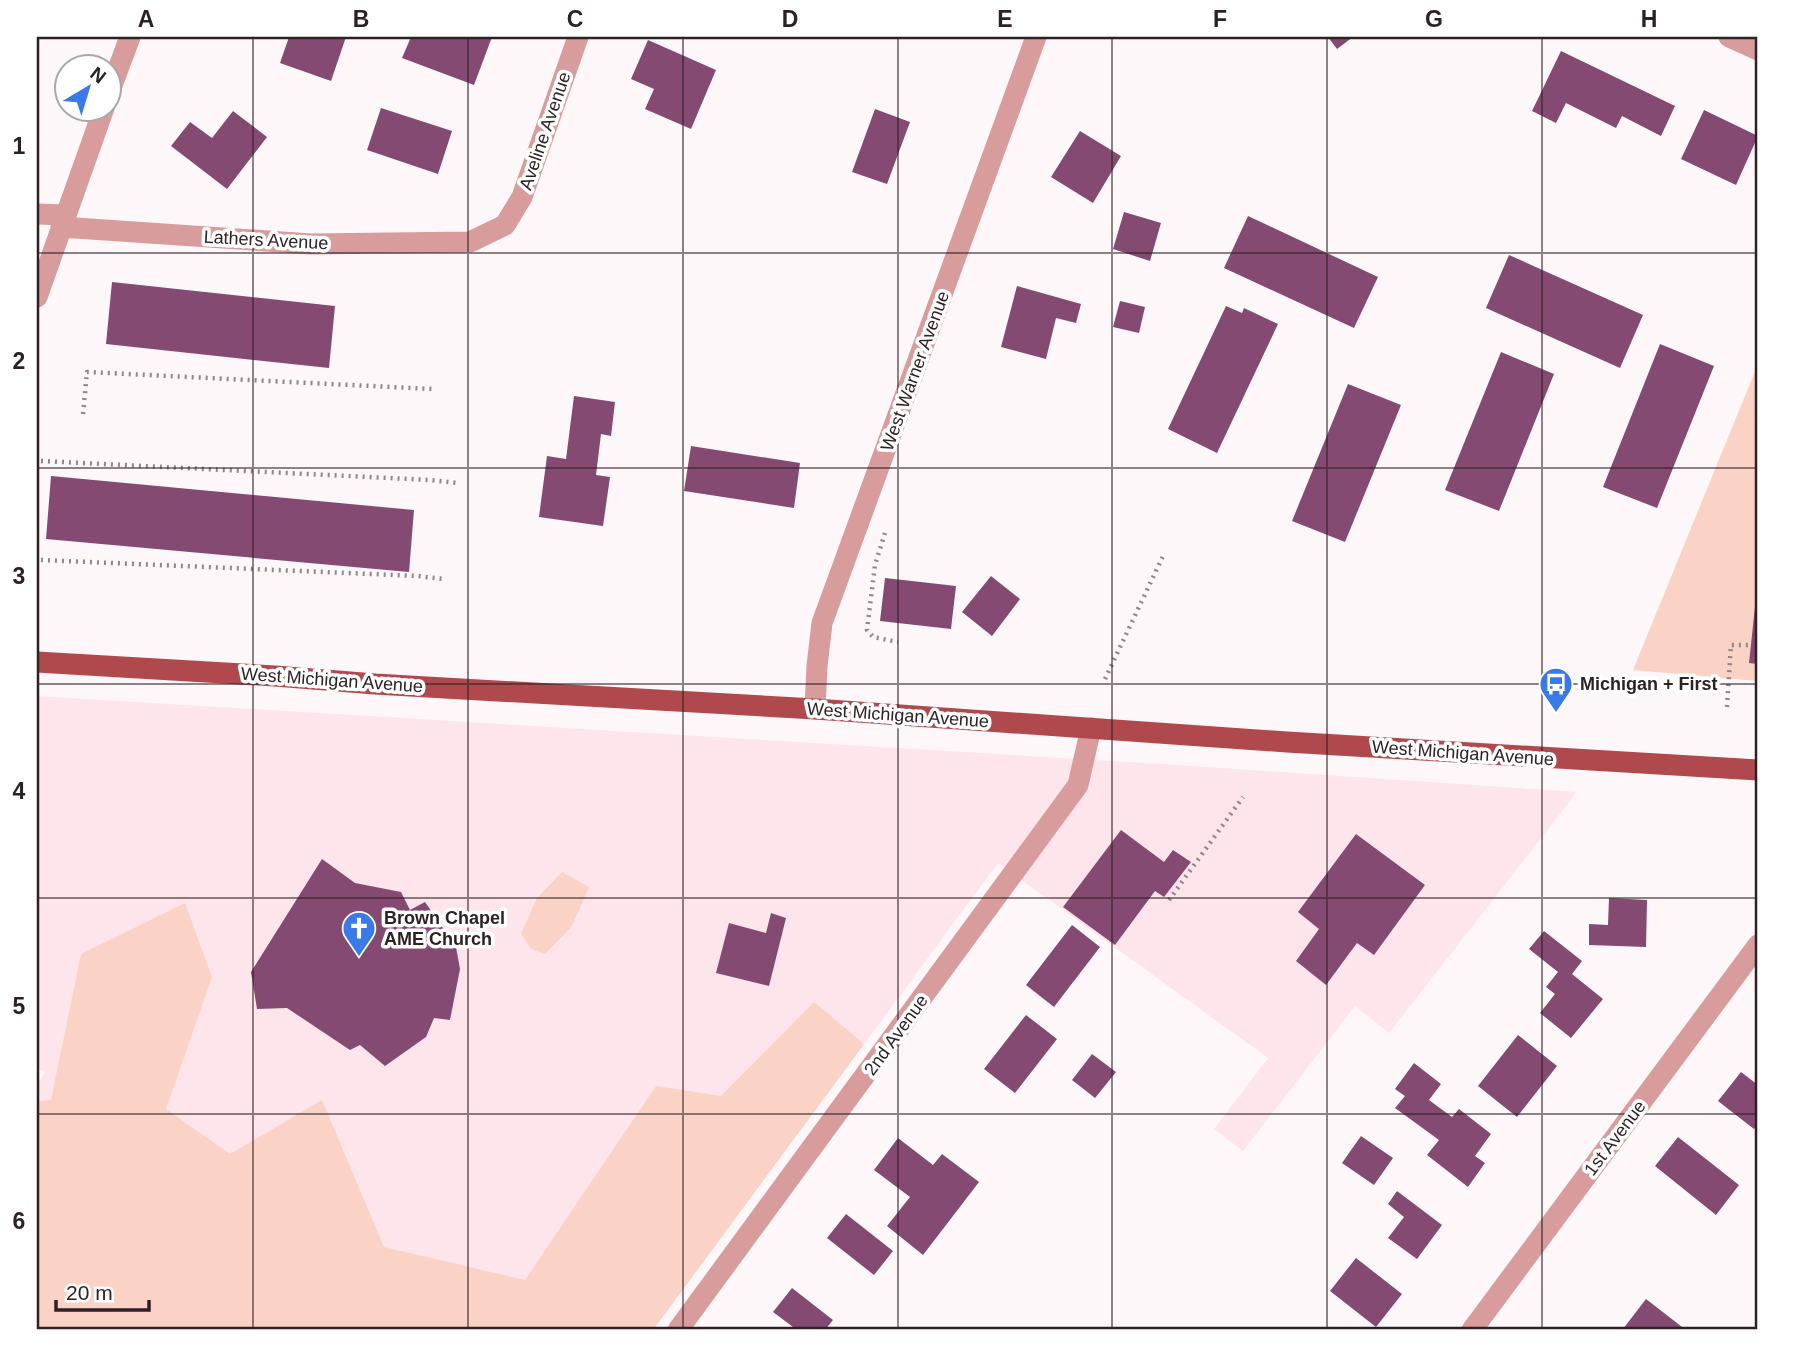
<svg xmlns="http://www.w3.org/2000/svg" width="1795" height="1367" viewBox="0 0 1795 1367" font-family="Arial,sans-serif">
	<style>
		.built { fill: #fee5eb }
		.green { fill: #fad3c6 }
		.building { fill: #844a72 }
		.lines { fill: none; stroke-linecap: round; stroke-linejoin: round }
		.path { stroke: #8f8688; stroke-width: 4.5; stroke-dasharray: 2 5; stroke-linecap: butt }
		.minor { stroke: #d79c9b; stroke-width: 21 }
		.major { stroke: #af494e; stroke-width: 21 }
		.grid { fill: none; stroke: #2d2124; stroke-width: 2; stroke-opacity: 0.55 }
		.labels { text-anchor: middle; stroke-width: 7; stroke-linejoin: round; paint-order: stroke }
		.street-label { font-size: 18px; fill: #2d2124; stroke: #fff }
		.poi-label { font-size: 18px; font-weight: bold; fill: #2d2124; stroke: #fff; text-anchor: start }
		.neatline { fill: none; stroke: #2d2124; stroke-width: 2.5 }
		.grid-label { font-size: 23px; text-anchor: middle; font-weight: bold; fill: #2d2124 }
	</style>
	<rect width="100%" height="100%" fill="#fef7f9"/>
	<path class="built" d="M37,696L1162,764L1577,792L1389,1033L1355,1006L1243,1151L1214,1129L1268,1058L998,863L653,1330L37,1238V1084L45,1072L37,1069Z"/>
	<path class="green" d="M1758,364V681L1633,670Z
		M562,872L589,887L572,926L545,954L531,949L521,934L537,898Z
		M185,903L212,977L166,1109L230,1154L322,1100L384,1247L525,1280L656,1086L721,1096L814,1002L864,1044L653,1330H37V1101L51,1100L81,954Z"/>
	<path class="building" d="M289,37H346L331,81L280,63Z
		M411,37H492L474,85L402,58Z
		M1328,37H1353L1337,49Z
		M648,40L716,70L691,129L645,109L654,89L631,79Z
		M1561,51L1675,106L1661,136L1622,116L1616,128L1566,103L1556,123L1532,111Z
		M381,108L452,131L438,174L367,150Z
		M875,109L910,122L887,184L852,172Z
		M1704,110L1758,136L1736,185L1681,159Z
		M233,111L267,137L227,189L171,146L190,122L212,138Z
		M1080,131L1121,156L1093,203L1051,177Z
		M1124,212L1161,223L1150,261L1113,249Z
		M1248,216L1378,277L1354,328L1224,268Z
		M1509,255L1643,315L1620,368L1486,308Z
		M112,282L335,306L329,368L106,344Z
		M1017,286L1081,304L1076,323L1056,318L1046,359L1001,347Z
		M1120,301L1145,307L1139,333L1113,327Z
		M1226,306L1242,313L1244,308L1278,324L1217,453L1168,429Z
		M1660,344L1714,366L1657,508L1603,487Z
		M1501,352L1554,374L1499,511L1445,490Z
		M1348,384L1401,405L1345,542L1292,521Z
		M574,396L615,402L611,436L601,434L596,475L610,477L603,526L539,517L547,456L566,459Z
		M691,446L800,463L794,508L684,491Z
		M51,476L414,510L409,572L46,539Z
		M991,576L1020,599L992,636L962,612Z
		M885,578L956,586L951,629L880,621Z
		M1756,597H1758V664L1749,663Z
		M1121,830L1164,862L1173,850L1191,862L1164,897L1155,891L1115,945L1063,907Z
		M1356,834L1425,885L1374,955L1357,943L1326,985L1296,961L1319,929L1298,912Z
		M322,859L355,883L401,892L410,910L425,902L456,947L460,969L450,1020L434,1018L426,1037L385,1066L360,1045L350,1050L287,1008L257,1009L251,972Z
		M1609,898L1647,900L1646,947L1589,945V924L1608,925Z
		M771,913L786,918L769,986L716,973L729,923L766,933Z
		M1072,925L1100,947L1054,1007L1026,985Z
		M1544,931L1582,961L1572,974L1603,999L1571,1038L1540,1013L1555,994L1546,987L1558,972L1529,949Z
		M1026,1015L1057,1039L1015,1093L984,1069Z
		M1518,1035L1557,1066L1517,1117L1478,1086Z
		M1092,1054L1116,1072L1095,1098L1072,1080Z
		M1414,1063L1441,1084L1429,1100L1452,1117L1459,1109L1491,1134L1475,1156L1485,1163L1468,1187L1427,1155L1439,1140L1395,1108L1405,1096L1395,1089Z
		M1741,1072L1758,1085V1125L1754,1129L1718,1101Z
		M1361,1136L1393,1158L1374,1185L1342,1163Z
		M1678,1137L1739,1185L1716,1215L1655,1166Z
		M898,1138L933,1165L942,1154L979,1182L923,1255L887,1226L910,1197L874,1170Z
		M1397,1191L1442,1225L1417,1259L1388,1238L1404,1217L1388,1204Z
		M846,1214L893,1251L874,1275L827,1238Z
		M1356,1258L1402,1294L1376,1327L1330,1291Z
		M792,1288L833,1320L825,1330H797L773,1312Z
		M1646,1299L1686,1330H1625L1623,1329Z"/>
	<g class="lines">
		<path class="path" d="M83,414L87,372L432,389
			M41,461L430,480L457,483
			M885,533L875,565L867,630L873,637L898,642
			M41,560L418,576L443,579
			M1105,679L1164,554
			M1727,707L1731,645H1749
			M1169,900L1243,797"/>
		<path class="minor" d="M1729,37L1758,50
			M108,96L130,37
			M37,214L66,215
			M61,227L311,244L470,242L505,225L522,197L578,37
			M37,297L104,108
			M815,709L817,666L822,623L1036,37
			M678,1330L1078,785L1091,728
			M1472,1330L1758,945"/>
		<path class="major" d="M37,662L275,676L375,684L815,709L1287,742L1758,770"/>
	</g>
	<path class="grid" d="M253,37V1330M468,37V1330M683,37V1330M898,37V1330M1112,37V1330M1327,37V1330M1542,37V1330M37,253H1758M37,468H1758M37,684H1758M37,898H1758M37,1114H1758"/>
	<defs>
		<symbol id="bus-pin" viewBox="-11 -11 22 30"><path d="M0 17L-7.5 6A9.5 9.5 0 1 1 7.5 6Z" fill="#3979e8" stroke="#fff"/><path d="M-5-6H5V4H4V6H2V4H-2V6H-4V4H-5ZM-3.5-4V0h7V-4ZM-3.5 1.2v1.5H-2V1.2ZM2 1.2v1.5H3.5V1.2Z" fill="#fff"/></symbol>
		<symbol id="church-pin" viewBox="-11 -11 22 30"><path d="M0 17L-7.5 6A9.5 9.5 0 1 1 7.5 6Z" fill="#3979e8" stroke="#fff"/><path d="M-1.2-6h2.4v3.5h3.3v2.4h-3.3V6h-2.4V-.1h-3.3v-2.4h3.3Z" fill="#fff"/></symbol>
	</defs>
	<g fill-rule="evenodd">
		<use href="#bus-pin" x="1537" y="665" width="38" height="52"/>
		<use href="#church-pin" x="340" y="909" width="38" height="52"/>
	</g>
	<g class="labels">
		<g class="street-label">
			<text transform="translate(545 131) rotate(-71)" y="6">Aveline Avenue</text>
			<text transform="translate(266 240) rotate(3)" y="6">Lathers Avenue</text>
			<text transform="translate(915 371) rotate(-70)" y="6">West Warner Avenue</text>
			<text transform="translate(332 680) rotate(4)" y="6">West Michigan Avenue</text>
			<text transform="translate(898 715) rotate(4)" y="6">West Michigan Avenue</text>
			<text transform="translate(1463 753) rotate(4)" y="6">West Michigan Avenue</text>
			<text transform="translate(896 1035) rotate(-54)" y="6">2nd Avenue</text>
			<text transform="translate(1615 1138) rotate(-53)" y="6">1st Avenue</text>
		</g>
		<g class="poi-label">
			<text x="1580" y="690">Michigan + First</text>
			<text x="384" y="924">Brown Chapel<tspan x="384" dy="21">AME Church</tspan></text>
		</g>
	</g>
	<rect width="1795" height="1367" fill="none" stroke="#ffffff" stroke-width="77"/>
	<g transform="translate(88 88) rotate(38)"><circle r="33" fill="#ffffff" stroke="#aba6a7" stroke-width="2"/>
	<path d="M0-5L12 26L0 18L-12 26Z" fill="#3979e8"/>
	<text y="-10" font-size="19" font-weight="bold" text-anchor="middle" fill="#2d2124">N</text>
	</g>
	<path d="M56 1300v10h93v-10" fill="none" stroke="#2d2124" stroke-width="3.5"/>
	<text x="66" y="1300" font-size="21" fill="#2d2124" stroke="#ffffff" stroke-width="5" paint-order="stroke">20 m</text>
	<rect x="38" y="38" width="1718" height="1290" class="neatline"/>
	<g class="grid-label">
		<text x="146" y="27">A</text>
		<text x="361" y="27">B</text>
		<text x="575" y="27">C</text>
		<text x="790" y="27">D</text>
		<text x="1005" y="27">E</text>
		<text x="1220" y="27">F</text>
		<text x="1434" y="27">G</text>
		<text x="1649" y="27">H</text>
		<text x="19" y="154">1</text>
		<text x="19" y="369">2</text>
		<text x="19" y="584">3</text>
		<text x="19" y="799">4</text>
		<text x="19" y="1014">5</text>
		<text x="19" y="1229">6</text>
	</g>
</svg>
